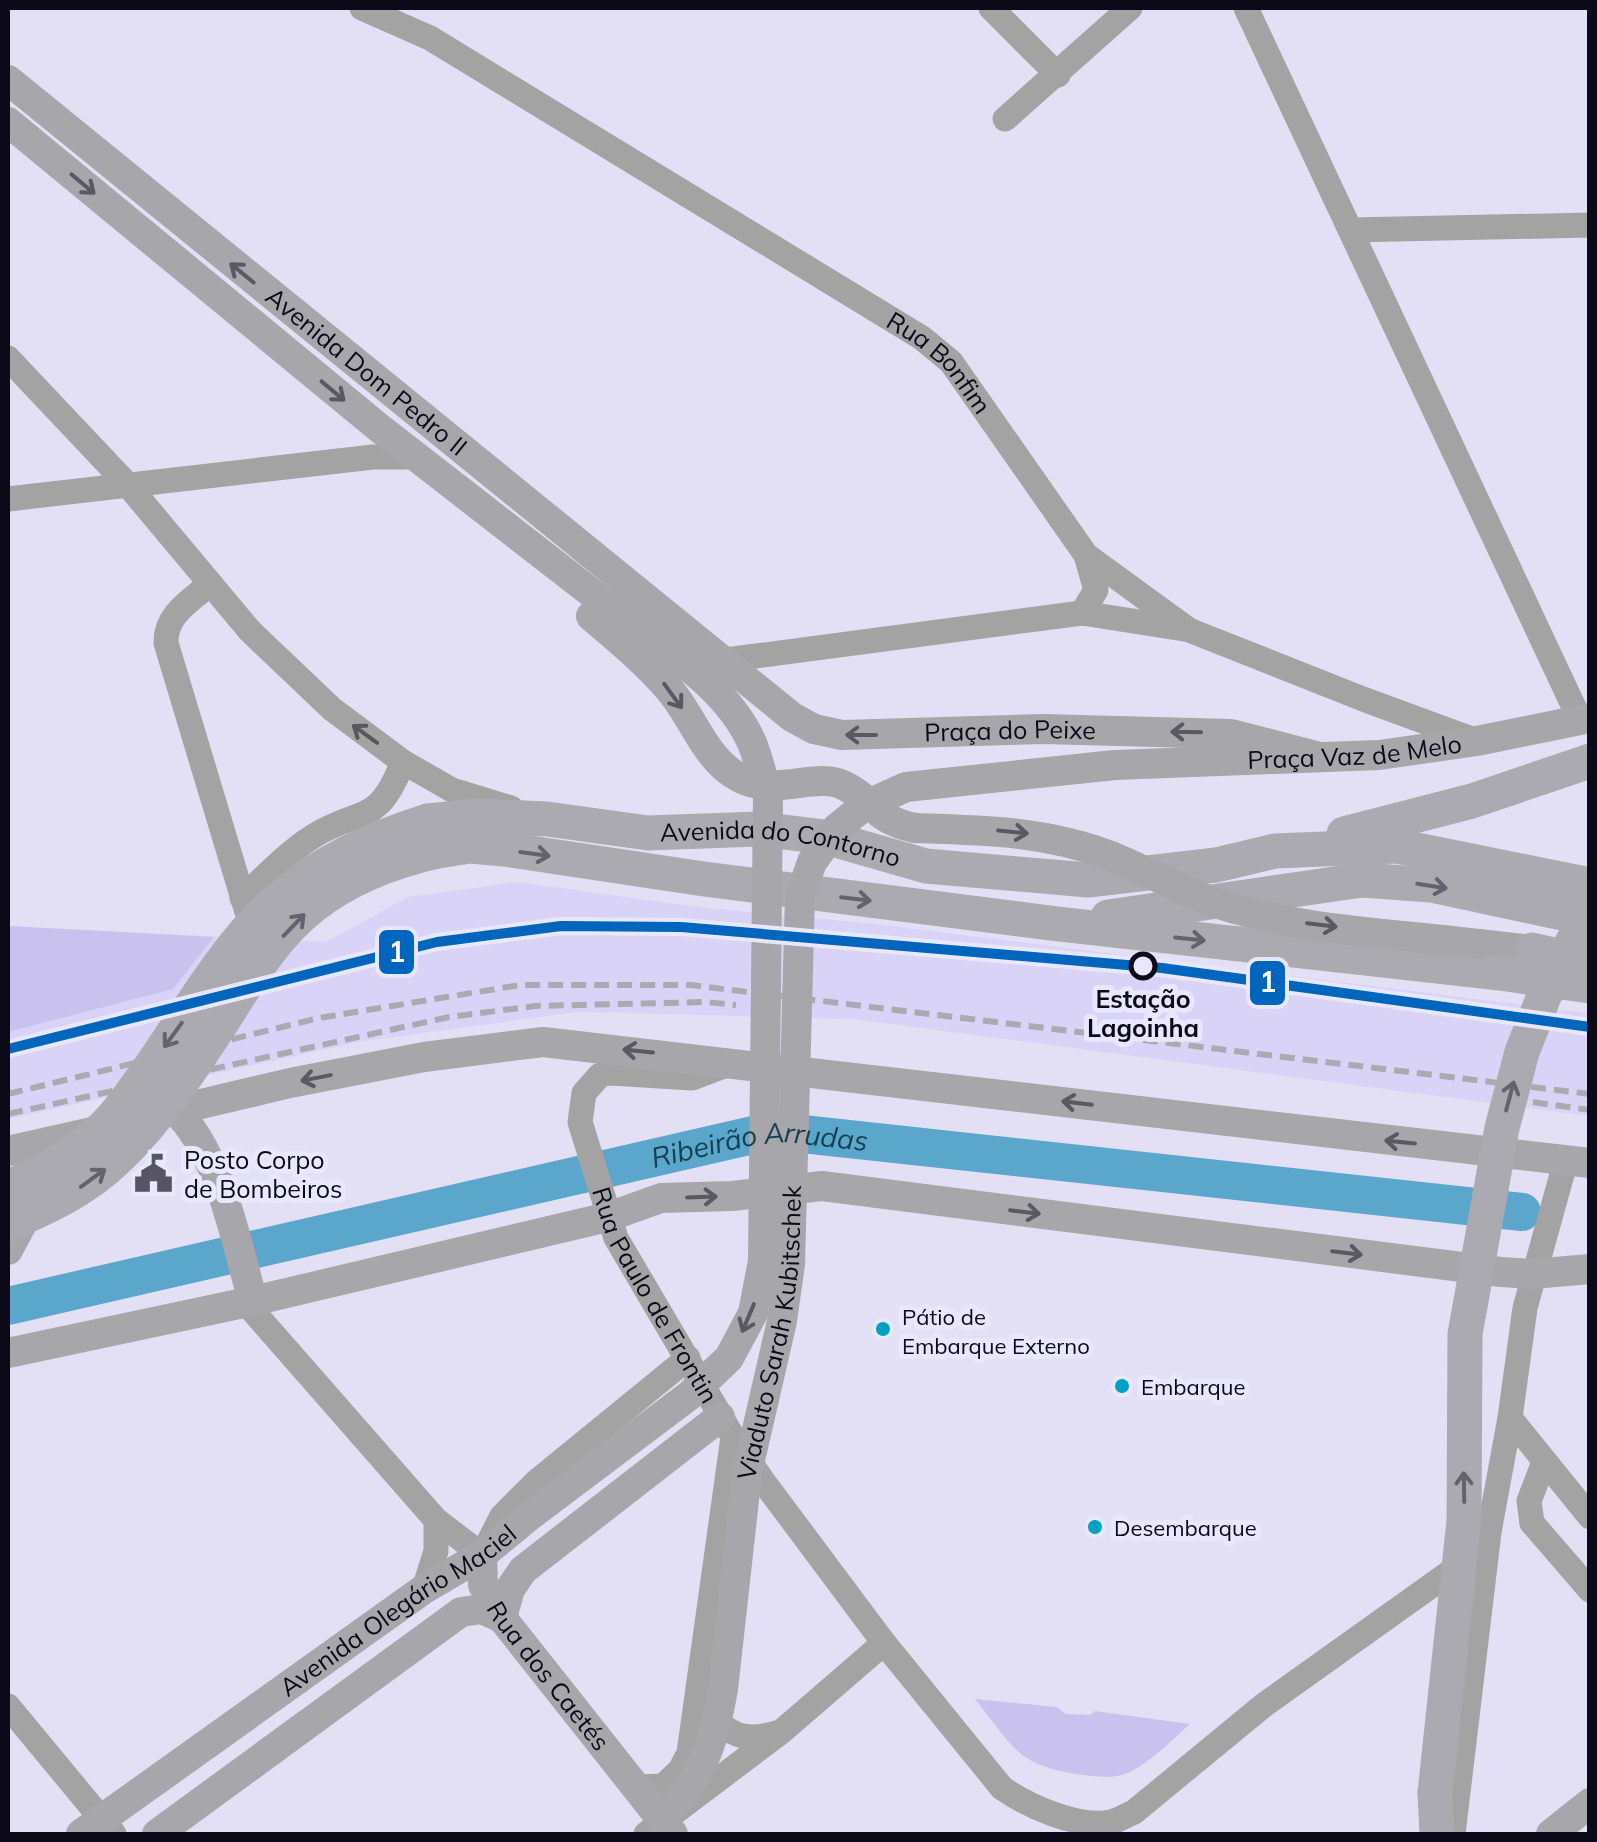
<svg xmlns="http://www.w3.org/2000/svg" width="1597" height="1842" viewBox="0 0 1597 1842" font-family="Mulish,sans-serif">
	<style>
		.built { fill: #d9d4f7 }
		.green { fill: #c9c2ee }
		.lines { fill: none; stroke-linecap: round; stroke-linejoin: round }
		.river { stroke: #5ba7cc; stroke-width: 38 }
		.minor { stroke: #a3a3a4; stroke-width: 25 }
		.major { stroke: #a7a6ab; stroke-width: 30 }
		.highway { stroke: #acaab1; stroke-width: 35 }
		.rail { stroke: #aba9b2; stroke-width: 6; stroke-dasharray: 15 8; stroke-linecap: butt }
		.major-bridge { stroke: #a7a6ab; stroke-width: 30 }
		.highway-bridge { stroke: #acaab1; stroke-width: 35 }
		.metro-1-casing { stroke: #e9e7fb; stroke-width: 18 }
		.metro-1 { stroke: #0065bd; stroke-width: 10 }
		.oneway { stroke: #5a5862 }
		.oneway2 { stroke: #58565e }
		.oneway3 { stroke: #64626d }
		.stop-dot { fill: #e9e7fb; stroke: #0c0919; stroke-width: 5 }
		.bus-dot { fill: #01a1c5; stroke: #e9e7fb; stroke-width: 4 }
		.labels { text-anchor: middle; stroke-width: 10; stroke-linejoin: round; paint-order: stroke }
		.bus-label { font-size: 22px; fill: #0c0919; stroke: #e9e7fb; text-anchor: start }
		.street-label { font-size: 25px; fill: #0c0919; stroke: #e9e7fb }
		.stop-label { font-size: 25px; font-weight: bold; fill: #0c0919; stroke: #e9e7fb }
		.poi-label { font-size: 25px; fill: #0c0919; stroke: #e9e7fb; text-anchor: start }
		.water-label { font-size: 28px; font-style: italic; fill: #154054; stroke: #e9e7fb }
		.line-badge { stroke: #e9e7fb; stroke-width: 4 }
		.badge-label { font-size: 28px; text-anchor: middle; font-weight: bold; fill: #fff }
	</style>
	<rect width="100%" height="100%" fill="#e3e0f6"/>
	<path class="built" d="M517,882L699,907L875,924L1589,1013V1116L852,1019L577,1012L359,1042L8,1119V926L326,942L408,897Z"/>
	<path class="green" d="M8,926L214,937L173,989L8,1032Z
		M975,1699L1057,1707L1066,1714L1090,1715L1095,1711L1190,1724C1172,1740 1152,1761 1130,1772C1115,1779 1100,1777 1084,1775C1017,1766 1015,1749 975,1699Z"/>
	<g class="lines">
		<path class="river" id="s1" d="M8,1306L753,1135L784,1132L1522,1212"/>
		<g class="minor">
			<path id="s2" d="M362,8L430,38L922,338L951,362L1086,555L1189,630L1363,699L1477,741"/>
			<path d="M991,8L1058,75"/>
			<path d="M1246,8L1580,720"/>
			<path d="M1005,119L1130,8"/>
			<path d="M1351,230L1590,225"/>
			<path d="M8,358L127,484L250,631L332,709L403,762L452,790L511,808"/>
			<path d="M8,499L373,457H416"/>
			<path d="M210,584C190,601 165,615 166,643L247,912"/>
			<path d="M1082,613L1096,590L1086,555"/>
			<path d="M726,660L1082,613L1184,629"/>
			<path d="M242,898C264,878 287,853 312,837C362,805 376,829 403,762"/>
			<path id="s3" d="M729,1064L692,1078L611,1073L600,1075L584,1093L580,1122L616,1238L733,1437L763,1481L884,1643L1002,1788C1028,1806 1078,1829 1111,1822C1119,1820 1127,1815 1134,1812L1264,1705L1449,1573L1489,1532"/>
			<path d="M245,1302L436,1520L482,1555L502,1516L536,1482L688,1358"/>
			<path d="M1510,1418L1590,1517"/>
			<path d="M1532,1523L1590,1590"/>
			<path d="M1532,1523L1529,1501L1544,1462"/>
			<path d="M424,1589L436,1551V1520"/>
			<path d="M8,1706L114,1834"/>
			<path d="M717,1721C736,1739 752,1740 776,1733"/>
			<path d="M638,1787L663,1786L680,1770L689,1753L733,1437"/>
			<path d="M646,1834L781,1732L884,1643"/>
			<path d="M1453,1834L1489,1532L1510,1418L1525,1308L1566,1160"/>
		</g>
		<g class="major">
			<path id="s4" d="M8,80L792,717L814,729L842,735L1043,729L1231,734L1316,756"/>
			<path d="M8,122L378,427L629,622"/>
			<path d="M591,616C618,639 646,662 669,689C694,718 705,760 740,778C777,797 816,771 845,786C876,801 872,819 915,828"/>
			<path id="s5" d="M1115,765L1379,755L1477,741L1590,718"/>
			<path d="M1479,944L1532,950"/>
			<path d="M174,1109C220,1152 236,1242 253,1301"/>
			<path d="M146,1117L290,1083L424,1057L543,1042L1590,1163"/>
			<path d="M8,1151L97,1131"/>
			<path d="M8,1250L31,1207"/>
			<path d="M8,1353L253,1301L608,1217L661,1198L732,1196L822,1186L1501,1272L1532,1274L1590,1269"/>
			<path id="s6" d="M482,1555L483,1585L502,1618L673,1834"/>
			<path d="M502,1618L510,1589L523,1570L720,1417"/>
			<path d="M663,1821C702,1770 712,1754 723,1689"/>
			<path id="s7" d="M81,1834L424,1589L482,1555L532,1514"/>
			<path d="M157,1834L461,1612L482,1609L502,1618"/>
			<path d="M1551,1834L1590,1803"/>
		</g>
		<g class="highway">
			<path id="s8" d="M428,821L477,816L547,819L648,833L759,829L825,837L926,866L1088,880L1216,865L1275,851L1397,846L1590,885"/>
			<path d="M1344,834L1472,801L1590,761"/>
			<path d="M438,851L470,846L504,849L704,879L1058,924L1500,973L1590,986"/>
			<path d="M1108,917L1362,880L1431,885L1590,919"/>
			<path d="M1532,950L1590,963"/>
			<path d="M1435,1793L1437,1834"/>
		</g>
		<path class="rail" d="M8,1094L319,1018L520,985H690L1590,1094
			M1510,1099L1590,1110
			M8,1114L449,1017L535,1006L706,1002L736,1005"/>
		<g class="major-bridge">
			<path d="M915,828C983,830 1047,831 1111,856C1148,871 1184,893 1222,905C1297,930 1400,934 1479,944"/>
			<path d="M532,1514L690,1395L729,1358L753,1313L763,1261L768,797C763,779 759,760 752,743C729,690 673,655 629,622"/>
			<path id="s9" d="M723,1689L747,1473L782,1321L790,1264L800,896L812,862L837,828L864,806L906,787L1115,765"/>
		</g>
		<path class="highway-bridge" d="M8,1188C46,1169 86,1149 114,1116C170,1049 210,961 274,903C319,862 371,839 428,821
			M8,1224C48,1207 87,1189 118,1158C158,1120 190,1071 220,1025C247,983 273,937 313,906C350,877 393,861 438,851
			M1435,1793L1464,1521L1465,1334L1502,1128L1522,1052L1544,996L1590,909"/>
		<defs>
			<path id="metro-1" d="M8,1049L437,942L561,926L681,927L1162,968L1590,1027"/>
		</defs>
		<use href="#metro-1" class="metro-1-casing"/>
		<use href="#metro-1" class="metro-1"/>
	</g>
	<defs><path id="oneway-shaft" d="M-6 0H5M1.5-3L5.5 0L1.5 3" fill="none" stroke-width="1.6" stroke-linecap="round" stroke-linejoin="round" transform="scale(2.5)"/></defs>
	<g class="oneway">
		<use href="#oneway-shaft" transform="translate(83 184) rotate(40)"/>
		<use href="#oneway-shaft" transform="translate(242 273) rotate(-141)"/>
		<use href="#oneway-shaft" transform="translate(333 391) rotate(40)"/>
		<use href="#oneway-shaft" transform="translate(673 696) rotate(54)"/>
		<use href="#oneway-shaft" transform="translate(1186 732) rotate(-179)"/>
		<use href="#oneway-shaft" transform="translate(861 735) rotate(-180)"/>
		<use href="#oneway-shaft" transform="translate(1013 832) rotate(6)"/>
		<use href="#oneway-shaft" transform="translate(1322 925) rotate(7)"/>
		<use href="#oneway-shaft" transform="translate(638 1051) rotate(-174)"/>
		<use href="#oneway-shaft" transform="translate(316 1078) rotate(169)"/>
		<use href="#oneway-shaft" transform="translate(1077 1103) rotate(-173)"/>
		<use href="#oneway-shaft" transform="translate(1400 1142) rotate(-174)"/>
		<use href="#oneway-shaft" transform="translate(702 1197) rotate(-2)"/>
		<use href="#oneway-shaft" transform="translate(1025 1212) rotate(7)"/>
		<use href="#oneway-shaft" transform="translate(1347 1253) rotate(7)"/>
		<use href="#oneway-shaft" transform="translate(748 1318) rotate(113)"/>
	</g>
	<use class="oneway2" href="#oneway-shaft" transform="translate(365 734) rotate(-144)"/>
	<g class="oneway3">
		<use href="#oneway-shaft" transform="translate(535 854) rotate(8)"/>
		<use href="#oneway-shaft" transform="translate(1432 886) rotate(9)"/>
		<use href="#oneway-shaft" transform="translate(856 899) rotate(7)"/>
		<use href="#oneway-shaft" transform="translate(294 925) rotate(-46)"/>
		<use href="#oneway-shaft" transform="translate(1190 939) rotate(6)"/>
		<use href="#oneway-shaft" transform="translate(173 1035) rotate(126)"/>
		<use href="#oneway-shaft" transform="translate(1510 1096) rotate(-75)"/>
		<use href="#oneway-shaft" transform="translate(93 1178) rotate(-36)"/>
		<use href="#oneway-shaft" transform="translate(1464 1487) rotate(-91)"/>
	</g>
	<defs>
		<symbol id="civic-bare" viewBox="-9 -9 18 18"><path d="M-.6-6.5H3V-4.5H.6V-3L4-1V1h2V6H-6V1h2V-1L-.6-3ZM-1.2 2.5V6h2.4V2.5Z" fill="#575466" stroke="#e9e7fb" stroke-width="2.5" paint-order="stroke"/></symbol>
	</defs>
	<g fill-rule="evenodd">
		<use href="#civic-bare" x="126" y="1146" width="55" height="55"/>
	</g>
	<circle class="stop-dot" cx="1143" cy="966" r="12"/>
	<g class="bus-dot">
		<circle cx="883" cy="1329" r="9"/>
		<circle cx="1122" cy="1386" r="9"/>
		<circle cx="1095" cy="1527" r="9"/>
	</g>
	<g class="labels">
		<g class="bus-label">
			<text x="902" y="1325">Pátio de<tspan x="902" dy="29">Embarque Externo</tspan></text>
			<text x="1141" y="1395">Embarque</text>
			<text x="1114" y="1536">Desembarque</text>
		</g>
		<g class="street-label">
			<text dy="9" stroke="none"><textPath href="#s2" startOffset="680">Rua Bonfim</textPath></text>
			<text dy="9" stroke="none"><textPath href="#s4" startOffset="462">Avenida Dom Pedro II</textPath></text>
			<text dy="9" stroke="none"><textPath href="#s4" startOffset="1232">Praça do Peixe</textPath></text>
			<text dy="9" stroke="none"><textPath href="#s5" startOffset="240">Praça Vaz de Melo</textPath></text>
			<text dy="9" stroke="none"><textPath href="#s8" startOffset="355">Avenida do Contorno</textPath></text>
			<text dy="9" stroke="none"><textPath href="#s3" startOffset="375">Rua Paulo de Frontin</textPath></text>
			<text dy="9" stroke="none"><textPath href="#s9" startOffset="360">Viaduto Sarah Kubitschek</textPath></text>
			<text dy="9" stroke="none"><textPath href="#s7" startOffset="388">Avenida Olegário Maciel</textPath></text>
			<text dy="9" stroke="none"><textPath href="#s6" startOffset="142">Rua dos Caetés</textPath></text>
		</g>
		<g class="stop-label">
			<text x="1143" y="1008">Estação<tspan x="1143" dy="29">Lagoinha</tspan></text>
		</g>
		<g class="poi-label">
			<text x="184" y="1169">Posto Corpo<tspan x="184" dy="29">de Bombeiros</tspan></text>
		</g>
		<g class="water-label">
			<text dy="10" stroke="none"><textPath href="#s1" startOffset="770">Ribeirão Arrudas</textPath></text>
		</g>
	</g>
	<g class="line-badge">
		<rect x="377" y="928" width="39" height="48" rx="10" fill="#0065bd"/>
		<rect x="1248" y="959" width="39" height="48" rx="10" fill="#0065bd"/>
	</g>
	<g class="badge-label">
		<text x="397" y="962">1</text>
		<text x="1268" y="992">1</text>
	</g>
	<rect width="1597" height="1842" fill="none" stroke="#0c0919" stroke-width="20"/>
</svg>
